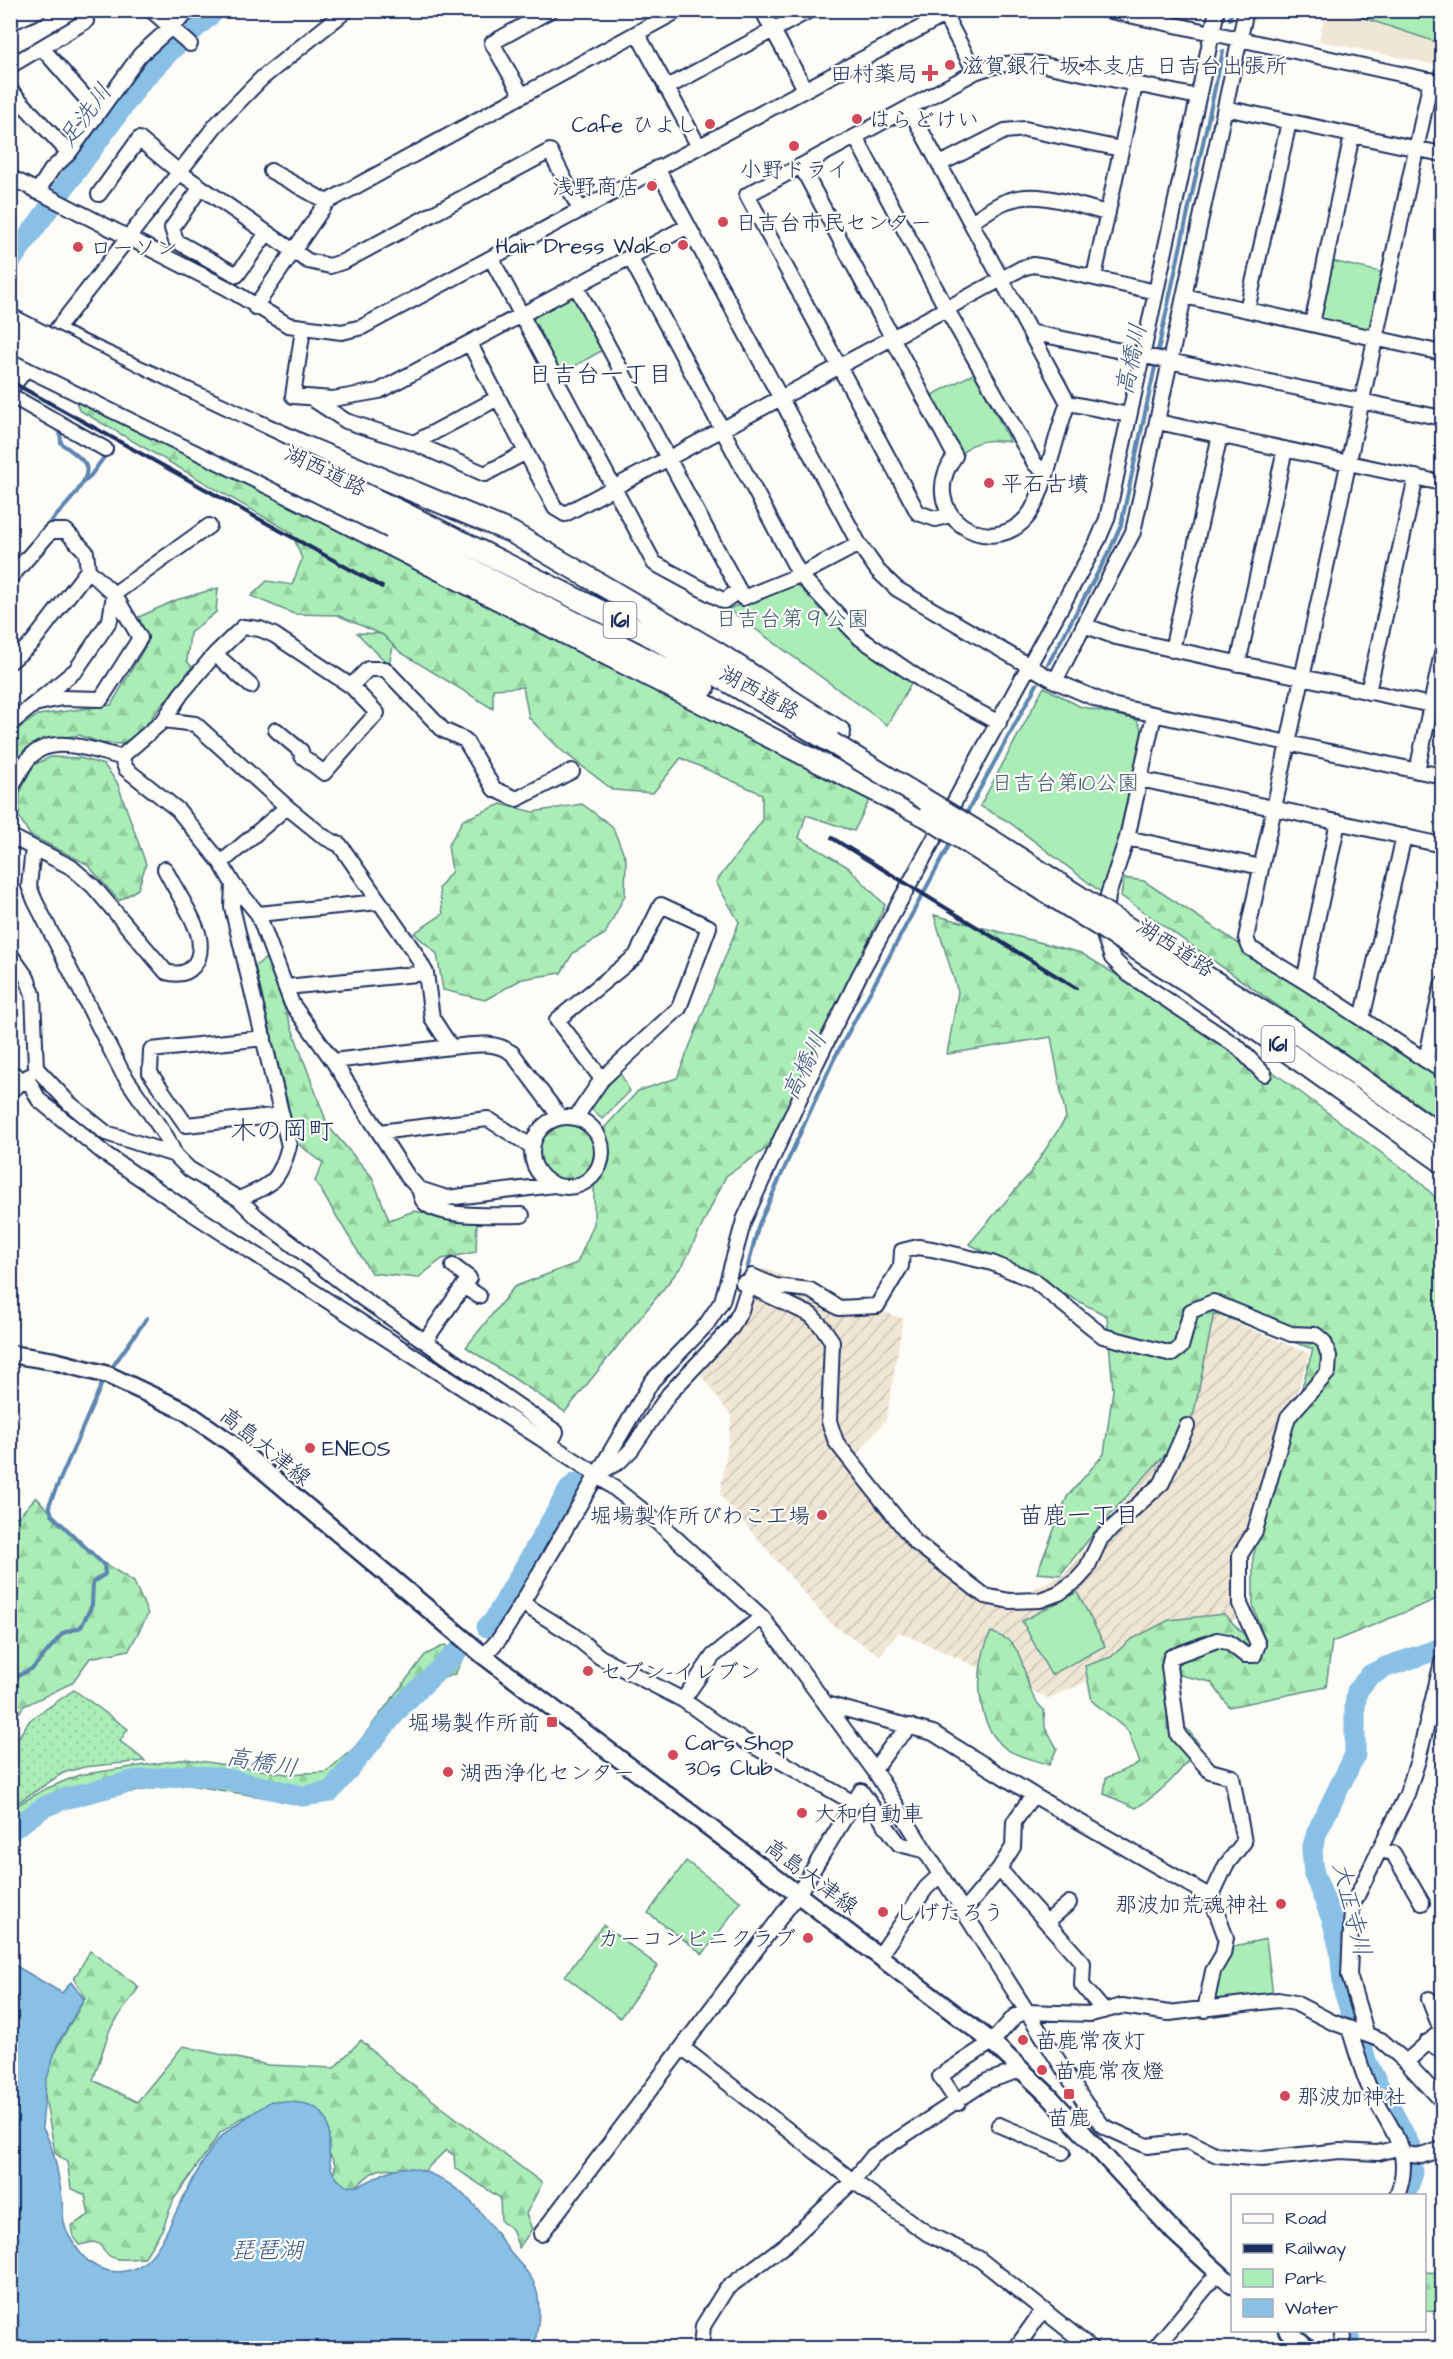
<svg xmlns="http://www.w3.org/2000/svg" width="1453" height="2359" viewBox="0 0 1453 2359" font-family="'Architects Daughter','Klee One',sans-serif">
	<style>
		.built { fill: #f0e6d5 }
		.industrial { fill: url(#industrial-furrows) }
		.green { fill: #aaedb6; stroke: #628e8a; stroke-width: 1.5 }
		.forest { fill: url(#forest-firs); stroke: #628e8a; stroke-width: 1.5 }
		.garden { fill: url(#garden-dots); stroke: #628e8a; stroke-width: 1.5 }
		.water { fill: #88c0e6; stroke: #5c86b0; stroke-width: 1.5 }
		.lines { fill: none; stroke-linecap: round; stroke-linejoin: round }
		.stream { stroke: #5c86b0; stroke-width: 4 }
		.river { stroke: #88c0e6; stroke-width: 21 }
		.minor-casing { stroke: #1b2f5e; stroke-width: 18 }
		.major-casing { stroke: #1b2f5e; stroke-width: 21 }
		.highway-casing { stroke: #1b2f5e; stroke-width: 24 }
		.minor { stroke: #fdfcf7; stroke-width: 14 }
		.major { stroke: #fdfcf7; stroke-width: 16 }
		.highway { stroke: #fdfcf7; stroke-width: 20 }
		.rail { stroke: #1b2f5e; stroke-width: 4 }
		.highway-bridge-casing { stroke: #1b2f5e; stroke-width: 24; stroke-linecap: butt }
		.highway-bridge { stroke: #fdfcf7; stroke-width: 20 }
		.poi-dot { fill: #d1495b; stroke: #fdfcf7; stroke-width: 2 }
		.labels { text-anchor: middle; stroke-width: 4.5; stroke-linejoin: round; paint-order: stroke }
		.shield { fill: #fdfcf7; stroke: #5f6c8c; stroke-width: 1.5 }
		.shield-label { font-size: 21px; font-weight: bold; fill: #1b2f5e }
		.poi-label { font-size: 22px; fill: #1b2f5e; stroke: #fdfcf7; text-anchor: start }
		.street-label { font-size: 22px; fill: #1b2f5e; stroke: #fdfcf7 }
		.park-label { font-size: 22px; fill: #3f5e74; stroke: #fdfcf7 }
		.water-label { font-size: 24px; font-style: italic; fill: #3c5a87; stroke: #fdfcf7 }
		.neighbourhood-label { font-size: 24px; fill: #1b2f5e; stroke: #fdfcf7 }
		.quarter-label { font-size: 26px; fill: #1b2f5e; stroke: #fdfcf7 }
	</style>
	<defs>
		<pattern id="industrial-furrows" width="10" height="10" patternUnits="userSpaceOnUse" patternTransform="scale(1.5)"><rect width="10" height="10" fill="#f0e6d5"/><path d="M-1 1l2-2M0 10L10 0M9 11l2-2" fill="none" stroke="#cdc6b9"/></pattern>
		<pattern id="forest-firs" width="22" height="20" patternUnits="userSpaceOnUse" patternTransform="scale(1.5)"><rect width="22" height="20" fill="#aaedb6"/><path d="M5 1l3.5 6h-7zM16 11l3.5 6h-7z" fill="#92cc9f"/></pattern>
		<pattern id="garden-dots" width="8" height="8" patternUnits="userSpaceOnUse" patternTransform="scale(1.5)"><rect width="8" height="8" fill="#aaedb6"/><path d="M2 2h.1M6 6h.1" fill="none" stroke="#92cc9f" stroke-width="1.8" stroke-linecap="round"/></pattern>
	</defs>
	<rect width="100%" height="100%" fill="#fdfcf7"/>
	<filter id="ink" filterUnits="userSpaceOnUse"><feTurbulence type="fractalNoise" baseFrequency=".0167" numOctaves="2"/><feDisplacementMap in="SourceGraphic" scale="12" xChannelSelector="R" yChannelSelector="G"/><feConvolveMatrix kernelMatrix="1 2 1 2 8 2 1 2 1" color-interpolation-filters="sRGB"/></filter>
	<g filter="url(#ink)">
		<path class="built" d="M1326,11H1442V66L1319,41Z"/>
		<path class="industrial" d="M762,1268L903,1319L886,1420L855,1456L916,1528L990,1593H1026L1065,1574L1100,1529L1184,1435L1215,1314L1310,1354L1241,1553L1238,1618L1048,1698L899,1632L880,1655L831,1624L720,1495L732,1417L700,1374Z"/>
		<path class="green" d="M1353,10L1442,11V44L1352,14Z
			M1332,261L1385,273L1374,324L1365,330L1325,322L1320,314Z
			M567,297L577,300L603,350L559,375L532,325L535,314Z
			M975,373L1010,442C992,439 975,439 962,453L930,396Z
			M793,584L805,588L846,632L912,682L887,725L728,609Z
			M357,633L389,634L394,642L389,665Z
			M1044,687L1079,706L1137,720L1142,731L1106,896L1009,822L980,806Z
			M620,1073L630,1091L602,1119L588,1106Z
			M1077,1592L1105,1646L1051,1675L1022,1621Z
			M686,1861L741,1902L703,1954L648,1913Z
			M603,1925L658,1966L620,2018L565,1976Z
			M1266,1939L1273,1995L1213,2002L1220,1969L1230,1947Z"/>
		<path class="forest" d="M76,401L277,494L870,799L854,831L806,815L799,838L848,867L885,905L772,1145L726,1176L684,1263L565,1412L466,1347L514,1287L577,1263L594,1224V1187L605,1127L638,1091L677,1078L739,922L716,882L762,821V794L681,758L653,793L613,790L561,750L529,718L523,687L493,689V709L400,652L383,635L337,615L294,614L251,596L267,581L292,585L302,559L292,533L79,410Z
			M218,588L216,612L190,633L187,661L192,667L139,734L121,744L101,743L79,735L41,741L24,750L11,771V734L38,715L111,705L148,642L139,617L176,600Z
			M51,757L80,758L104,765L117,782L146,864L138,889L119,901L87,864L30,835L19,817L20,793L33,765Z
			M501,804L533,812L582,804L612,826L626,859L625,895L605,934L573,953L561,973L522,979L485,1000L443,990L437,954L414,933L443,914L439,888L452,871L448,846L463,820Z
			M1124,878L1144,881L1442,1078V1121L1121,896Z
			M934,915L1081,953L1272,1071L1419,1181L1442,1204V1597L1332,1642L1326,1687L1229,1707L1211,1682L1179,1675L1168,1685L1167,1729H1187L1199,1744C1182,1771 1164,1791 1136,1808L1104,1794L1106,1778L1140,1763L1128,1731L1092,1701L1085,1666L1111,1657L1130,1640L1169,1620L1224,1614L1252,1643L1266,1646L1253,1605V1557L1313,1349L1214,1313L1194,1413L1175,1444L1103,1522L1060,1575L1037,1573L1067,1497L1104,1454L1113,1390L1107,1316L969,1244L1030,1173L1066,1118L1051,1037L947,1054L958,992Z
			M266,958L328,1126L372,1177L389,1220L414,1211L477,1222L476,1252L442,1259L418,1278L371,1273L315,1181L323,1163L297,1143L255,966Z
			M538 1152a28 28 0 1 1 56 0a28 28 0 1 1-56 0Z
			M36,1497L90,1554L134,1582L148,1614L129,1650L90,1658L72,1683L24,1706L11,1723V1518L19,1516Z
			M991,1632C997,1635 1007,1638 1012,1643C1029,1665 1022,1690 1044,1710L1045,1728L1057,1748L1049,1765C1036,1760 1016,1757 1005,1748C974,1723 974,1666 991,1632Z
			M445,1645L462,1660L455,1674L436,1681L331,1798L292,1802L183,1784L68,1802L11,1840V1809L43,1790L79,1775L186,1759L287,1774L326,1772L356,1746L425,1655Z
			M90,1951L139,1987L110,2029L93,2080L137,2102L183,2046L268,2065L334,2068L361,2040L394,2071L542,2183L526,2214L532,2229L519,2248L512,2229L501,2221L500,2198L455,2168L454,2155L446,2150L411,2184L409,2173C378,2162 371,2172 350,2193L333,2188L335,2164L324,2144L282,2109L241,2118L220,2133L174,2199L162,2230L144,2258C126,2259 108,2264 100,2244L93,2242L80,2245L73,2236L71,2226L89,2215L85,2195L71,2188L67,2162L55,2153L41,2075L85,1998L74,1979Z
			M1425,2272L1442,2273V2312L1425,2311Z"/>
		<path class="garden" d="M74,1690L128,1729L120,1741L145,1761L84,1767L63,1773L11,1807V1748L30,1720Z"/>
		<path class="water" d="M11,1963L62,1993L71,1982L84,1999L57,2045L46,2082L42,2127C53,2144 58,2171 61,2192C64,2207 61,2223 69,2236C79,2253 89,2267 109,2271C153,2278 165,2232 181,2202C192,2182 204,2156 219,2139C232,2124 255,2113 271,2101C283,2102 301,2101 312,2106C345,2121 315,2162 341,2182C362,2199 384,2159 417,2169C462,2182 485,2216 510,2252C517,2261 527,2270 533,2281C543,2300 538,2328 534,2348H11Z"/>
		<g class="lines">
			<path class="stream" d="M1230,19L1232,10
				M1157,355L1223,51
				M83,482L88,479L105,456
				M44,529C54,517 92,483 86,466C83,458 68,449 61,443L60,431
				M1048,664L1109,552L1121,525L1156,362
				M964,818L1037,684
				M745,1277L759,1224L834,1059L952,840
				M113,1366L147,1318
				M649,1412C673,1372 713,1346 735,1307
				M10,1680L33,1668L63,1633L81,1627L92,1605L93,1582L105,1574L104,1565L52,1515L49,1505L103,1381"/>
			<path class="river" d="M10,262L140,83L170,51L216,10
				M487,1627L493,1622L569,1490L576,1483
				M10,1831L44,1807L64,1799L133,1781L189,1775L228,1779L302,1796L330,1792L402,1705L456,1653
				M1405,2196L1413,2173L1410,2146L1367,2063L1344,1991L1340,1950L1332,1919L1314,1874L1312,1850L1317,1832L1355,1755V1706L1357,1691L1370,1675L1386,1667L1442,1648
				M1348,2348L1350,2330"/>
			<defs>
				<path id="minor" d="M151,10L190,44
					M762,10L805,89
					M942,10L975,72
					M1106,10L1442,83
					M10,23L39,10
					M637,33L698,145
					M42,48L90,103L101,109
					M10,66L86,21
					M666,88L810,10
					M10,90L69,153
					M522,95L492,43L551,10
					M1225,108L1442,154
					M856,138L946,308L1035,464L1045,472
					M940,164L1005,131L1025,129L1121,149
					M801,166L955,456C913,513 990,563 1028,516C1045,494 1056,432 1068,403L909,108
					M657,168L859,544L878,571L897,589L1055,681L1111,705L1442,776
					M271,171L327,202
					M10,177L227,288L288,325L342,332L362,327L954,10
					M201,187L172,228L176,241L237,275L267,233
					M37,192L52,169L69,153L140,55L190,10
					M99,194L139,139L179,172L308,261L330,266L345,261L550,151L580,210
					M971,222C983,215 995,205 1007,201C1039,189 1077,206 1108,213
					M630,257L800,575L860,638L933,688L999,723
					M491,258L654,563L724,601L739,590
					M1094,277L1135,85
					M576,286L743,598L800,575L859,544
					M1184,296L1442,353
					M255,307L327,202L679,10
					M1247,310L1289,122
					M1312,324L1352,135
					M303,329L293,396L333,399L379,391L688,226
					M1030,332L1442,418
					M50,338L216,125L262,78L347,10
					M470,344L555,508L565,514L1022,268L1033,265L1046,267L1156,292
					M10,356L28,366
					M10,390L33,360
					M10,395L105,449
					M314,400L346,421L414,443L485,474L526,452
					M1068,403L1129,415
					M1158,422L1442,483
					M414,443L498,398
					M949,515L936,519L918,513L747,195L975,72C997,64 1015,61 1039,64L1198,97
					M10,578L51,531H66L86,552L88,570L114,594L110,620L76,670L10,724
					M1084,625L1116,637L1431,705
					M1172,650L1220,435
					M215,654L251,686
					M10,662L32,643L88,570
					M1238,664L1285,449
					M1055,681L1133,532L1246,10
					M1368,692L1416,477
					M39,703L62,698L101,699L140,638L114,594L209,526
					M1154,715L1127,838L1108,895L1104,935L1112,958L1128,974L1238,1047L1264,1074
					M164,720L195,724L287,807L324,837L340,845L415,953L426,973L432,1018L451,1047C474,1045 493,1040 512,1053L560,1117
					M276,730L301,751L302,756L324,773L377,713L351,686
					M121,757L126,769L178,810L221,863L233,884L258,914L292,1004L333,1061L408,1177L419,1189L447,1198L554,1185
					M121,757L164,720L181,694L215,654L243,627L260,629L274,635L351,686L368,669H385L443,730L465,740L494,789L517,799L572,771
					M1417,771L1442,653
					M1140,779L1442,845
					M10,791C15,781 20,770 26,762C48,730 93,751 121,757
					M1338,822L1304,981L1362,1019
					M10,836L71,867L93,886L166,972C191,979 203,961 199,937C195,918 174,888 165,869
					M1404,836L1362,1019L1442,1071
					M1127,838L1261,867
					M33,848L29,886L35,901L122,1072L167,1138L175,1155L189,1169L239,1199C272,1184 279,1183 289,1146L232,907L233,884
					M221,863L287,807
					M258,914L379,902
					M10,954L27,978L33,994L36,1068L69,1103L106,1133L175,1155
					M1304,981L1250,948L1246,938L1431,80
					M286,987L426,973
					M264,1038L151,1050L150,1073L186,1125L282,1115
					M1426,1060L1442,985
					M333,1061L451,1047
					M10,1072L31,1085L39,1100L105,1154L184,1208L596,1474L659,1523L762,1617L874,1770L1085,2103L1103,2126L1147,2146L1188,2141L1217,2155L1262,2159L1340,2151L1378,2153L1401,2147
					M10,1092L29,1076
					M532 1152a35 35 0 1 1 70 0a35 35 0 1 1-70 0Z
					M576,1117L602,1079L679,1008L709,927L661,905L636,956L557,1020L602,1079
					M379,1132L488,1119L531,1146
					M419,1189C421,1194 421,1199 424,1202C440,1219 500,1215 522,1215
					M239,1199L257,1217L362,1298L556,1432L550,1444
					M743,1283L811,1315L823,1328L832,1341L829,1421L836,1442L915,1542L985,1596L1010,1601L1040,1600L1059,1593L1077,1580L1086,1570L1101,1538L1162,1483L1187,1426
					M463,1286L479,1296
					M425,1341L469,1278L453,1266
					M596,1474L619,1462L631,1450L669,1394L732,1327L741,1310L752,1276L775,1286L810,1290L839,1308L877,1306L901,1266L902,1251L918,1247L932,1249L992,1263L1033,1280L1103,1336L1172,1354L1181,1347L1191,1311L1213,1302L1291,1334L1316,1335L1324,1342L1329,1356L1328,1372L1288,1417L1255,1531L1240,1555V1604L1258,1644L1254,1655H1245L1228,1642L1217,1640L1171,1657L1169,1666L1178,1735L1210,1771L1232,1777L1244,1842L1226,1865L1211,1897L1226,1938L1223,1954L1213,1971L1205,2010
					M522,1603L572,1634L600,1657L683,1700L727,1731L854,1803
					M484,1656L500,1638L522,1603L652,1381L706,1325L722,1301L744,1220L807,1082L860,974L1098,540L1107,519L1217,10
					M683,1700L713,1656L762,1617
					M826,1704L933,1733L1033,1795L1211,1897
					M874,1770L892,1745L911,1726
					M1379,1850L1393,1853L1422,1903
					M999,1869L1083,1963L1082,1985L1104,2011
					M963,1912L999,1869L1013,1847L1014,1822L1033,1795
					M1047,1922L1069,1903
					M880,1955L926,1888L940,1875
					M1429,1999L1441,2030
					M1349,2028C1356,2049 1361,2070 1370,2089C1389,2129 1415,2149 1397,2196
					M1366,2032L1349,1975L1352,1906L1407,1794L1418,1760L1442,1662
					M1427,2042L1442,2051
					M683,2048L853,2181L928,2234L978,2258L1091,2348
					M1406,2062L1442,2030
					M958,2103L940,2076L992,2042L1015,2016L1026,2012L1091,2014L1122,2006L1169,2013L1278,2000L1295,2003L1332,2022L1381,2040L1406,2062L1442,2101
					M999,2125L1063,2152
					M1403,2154L1421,2156L1442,2149
					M541,2234L798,1894L861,1791L899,1844L923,1850
					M701,2348L703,2326L726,2289L785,2245L853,2181L873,2156L987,2081L1021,2070
					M1016,2348L1043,2310
					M1155,2348L1218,2273
					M1341,2348L1344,2330"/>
				<path id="major" d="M10,1354L54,1361L108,1375L185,1411L231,1443L484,1656L992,2042L1048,2095L1175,2233L1232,2285
					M1287,2330L1308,2348"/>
				<path id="highway" d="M59,335L302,445L511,532L718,653L840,732
					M28,366L278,488L927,817
					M400,511L643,632L832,743
					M391,528L704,688
					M1141,936L1288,1027L1442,1136
					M1133,947L1196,987L1442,1162"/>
			</defs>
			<use href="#minor" class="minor-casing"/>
			<use href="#major" class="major-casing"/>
			<use href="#highway" class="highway-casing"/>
			<use href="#minor" class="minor"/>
			<use href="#major" class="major"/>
			<use href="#highway" class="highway"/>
			<path class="rail" d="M10,381L382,587
				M832,838L1076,988"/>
			<defs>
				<path id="highway-bridge" d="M10,319L176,404L400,511
					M10,340L391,528
					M832,743L993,841L1141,936
					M927,817L1133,947"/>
			</defs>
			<use href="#highway-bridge" class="highway-bridge-casing"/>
			<use href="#highway-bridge" class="highway-bridge"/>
		</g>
	</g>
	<g class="poi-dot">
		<circle cx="950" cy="65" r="6"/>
		<path d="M927 64h6v6h6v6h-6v6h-6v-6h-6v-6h6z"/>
		<circle cx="857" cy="119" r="6"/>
		<circle cx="710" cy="124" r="6"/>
		<circle cx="794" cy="146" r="6"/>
		<circle cx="652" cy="186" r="6"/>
		<circle cx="723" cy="222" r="6"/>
		<circle cx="683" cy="245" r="6"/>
		<circle cx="78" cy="247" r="6"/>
		<circle cx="989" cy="483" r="6"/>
		<circle cx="310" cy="1448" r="6"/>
		<circle cx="822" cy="1515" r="6"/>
		<circle cx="588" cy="1671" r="6"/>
		<rect x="546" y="1716" width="12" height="12" rx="3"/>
		<circle cx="673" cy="1755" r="6"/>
		<circle cx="448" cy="1772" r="6"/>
		<circle cx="802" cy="1813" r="6"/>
		<circle cx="1281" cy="1904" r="6"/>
		<circle cx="883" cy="1912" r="6"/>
		<circle cx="808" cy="1938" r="6"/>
		<circle cx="1023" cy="2040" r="6"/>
		<circle cx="1042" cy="2070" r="6"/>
		<rect x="1063" y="2088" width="12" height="12" rx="3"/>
		<circle cx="1285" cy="2096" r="6"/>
	</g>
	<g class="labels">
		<g class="shield">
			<rect x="603.5" y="602" width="33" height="36" rx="4.5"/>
			<rect x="1261.5" y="1026" width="33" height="36" rx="4.5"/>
		</g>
		<g class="shield-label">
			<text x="620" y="627">161</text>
			<text x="1278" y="1051">161</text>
		</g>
		<g class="poi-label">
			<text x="962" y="73">滋賀銀行 坂本支店 日吉台出張所</text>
			<text x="918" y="81" text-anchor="end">田村薬局</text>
			<text x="869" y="127">はらどけい</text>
			<text x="698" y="132" text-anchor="end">Cafe ひよし</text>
			<text x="794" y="177" text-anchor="middle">小野ドライ</text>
			<text x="640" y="194" text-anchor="end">浅野商店</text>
			<text x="735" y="230">日吉台市民センター</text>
			<text x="671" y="253" text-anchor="end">Hair Dress Wako</text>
			<text x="90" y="255">ローソン</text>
			<text x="1001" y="491">平石古墳</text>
			<text x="322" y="1456">ENEOS</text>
			<text x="810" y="1523" text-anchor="end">堀場製作所びわこ工場</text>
			<text x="600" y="1679">セブン-イレブン</text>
			<text x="540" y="1730" text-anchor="end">堀場製作所前</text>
			<text x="685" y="1750">Cars Shop<tspan x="685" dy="25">30s Club</tspan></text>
			<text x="460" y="1780">湖西浄化センター</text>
			<text x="814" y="1821">大和自動車</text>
			<text x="1269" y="1912" text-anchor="end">那波加荒魂神社</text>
			<text x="895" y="1920">しげたろう</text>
			<text x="796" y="1946" text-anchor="end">カーコンビニクラブ</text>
			<text x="1035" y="2048">苗鹿常夜灯</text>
			<text x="1054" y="2078">苗鹿常夜燈</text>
			<text x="1297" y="2104">那波加神社</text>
			<text x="1069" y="2125" text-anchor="middle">苗鹿</text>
		</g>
		<g class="street-label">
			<text transform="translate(326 470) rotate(26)" y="8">湖西道路</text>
			<text transform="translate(760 692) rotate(29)" y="8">湖西道路</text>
			<text transform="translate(1176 947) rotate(33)" y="8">湖西道路</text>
			<text transform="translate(266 1446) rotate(39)" y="8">高島大津線</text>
			<text transform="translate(812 1876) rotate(37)" y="8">高島大津線</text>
		</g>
		<g class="park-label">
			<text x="792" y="626">日吉台第９公園</text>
			<text x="1065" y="790">日吉台第10公園</text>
		</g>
		<g class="water-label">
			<text transform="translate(85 115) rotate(-54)" y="8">足洗川</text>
			<text transform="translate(1131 359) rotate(-78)" y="8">高橋川</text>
			<text transform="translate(804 1066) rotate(-64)" y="8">高橋川</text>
			<text transform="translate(262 1762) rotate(10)" y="8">高橋川</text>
			<text transform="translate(1352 1909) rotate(76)" y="8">大正寺川</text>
			<text x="267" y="2258">琵琶湖</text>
		</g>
		<g class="neighbourhood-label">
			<text x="600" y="382">日吉台一丁目</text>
			<text x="1079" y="1523">苗鹿一丁目</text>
		</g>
		<g class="quarter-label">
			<text x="282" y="1139">木の岡町</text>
		</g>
	</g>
	<rect width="1453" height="2359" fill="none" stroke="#fdfcf7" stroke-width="36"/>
	<rect x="18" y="18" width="1417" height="2323" fill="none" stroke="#1b2f5e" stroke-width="2" filter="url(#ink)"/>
	<rect x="1231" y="2194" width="195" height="138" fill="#fdfcf7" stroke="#a3aaba" stroke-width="1.5"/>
	<rect x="1243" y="2214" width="30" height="9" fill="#fdfcf7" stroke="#a3aaba" stroke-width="1.5"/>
	<text x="1285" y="2224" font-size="18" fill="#1b2f5e">Road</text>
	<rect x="1243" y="2244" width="30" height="9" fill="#1b2f5e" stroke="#a3aaba" stroke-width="1.5"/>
	<text x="1285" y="2254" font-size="18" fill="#1b2f5e">Railway</text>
	<rect x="1243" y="2269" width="30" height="18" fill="#aaedb6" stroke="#a3aaba" stroke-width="1.5"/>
	<text x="1285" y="2284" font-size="18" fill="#1b2f5e">Park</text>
	<rect x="1243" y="2299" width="30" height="18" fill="#88c0e6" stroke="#a3aaba" stroke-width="1.5"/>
	<text x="1285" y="2314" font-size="18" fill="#1b2f5e">Water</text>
</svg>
